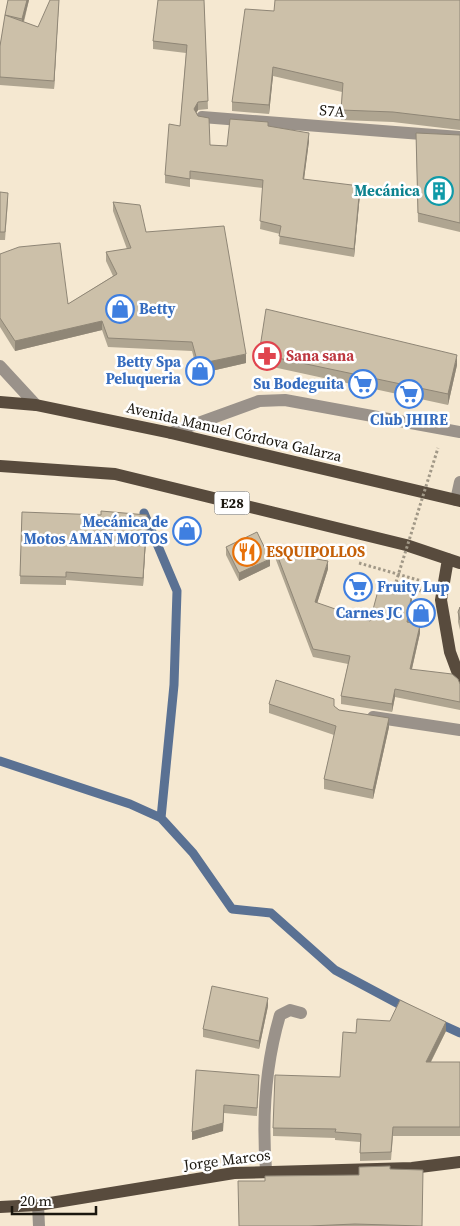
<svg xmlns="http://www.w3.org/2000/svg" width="460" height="1226" viewBox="0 0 460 1226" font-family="'Source Serif 4',serif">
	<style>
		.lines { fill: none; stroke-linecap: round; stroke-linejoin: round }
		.stream { stroke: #5a7193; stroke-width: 9 }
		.path { stroke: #a19887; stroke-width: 3; stroke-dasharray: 2.5 2.5; stroke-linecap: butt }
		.minor { stroke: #9a928a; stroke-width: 12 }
		.major { stroke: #584b3d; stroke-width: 12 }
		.path-bridge { stroke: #a19887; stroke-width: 3; stroke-dasharray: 2.5 2.5; stroke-linecap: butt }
		.wall { fill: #afa591 }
		.shaded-wall { fill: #8f8676 }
		.building { fill: #ccc0a9; stroke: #8f8676 }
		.labels { text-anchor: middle; stroke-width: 5; stroke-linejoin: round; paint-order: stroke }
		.shield { fill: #fff; stroke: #5f5c56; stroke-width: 1 }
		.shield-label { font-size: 14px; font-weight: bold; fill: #1a160e }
		.street-label { font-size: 15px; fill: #1a160e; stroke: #fff }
		.culture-label { font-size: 15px; font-weight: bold; fill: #0d838f; stroke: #fff; text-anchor: end }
		.shop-label { font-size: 15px; font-weight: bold; fill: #366cbe; stroke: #fff; text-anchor: end }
		.health-label { font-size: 15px; font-weight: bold; fill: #be3a42; stroke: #fff; text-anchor: start }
		.food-label { font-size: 15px; font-weight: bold; fill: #c56008; stroke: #fff; text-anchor: start }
	</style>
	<rect width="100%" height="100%" fill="#f5e8d1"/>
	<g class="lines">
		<path class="stream" d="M144,513L177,591L174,685L161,818
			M0,761L130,804L161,818L193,853L232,909L271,913L335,970L408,1009
			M436,1022L460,1033"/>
		<path class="path" d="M359,563L425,582
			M396,582L421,591"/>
		<path class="minor" d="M202,117L460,137
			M0,366L36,405
			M171,433L259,401L285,400L460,432
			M456,500L460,482
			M373,717L460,730
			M266,1170C262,1118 265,1066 280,1015L290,1010L301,1013
			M38,1205L39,1226"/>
		<path class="major" d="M0,402L36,405L171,433L460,501
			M0,466L115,474L406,545L460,563
			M448,559L441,600L450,652L460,679
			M0,1207L38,1205L234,1173L412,1168L460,1162"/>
		<path class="path-bridge" d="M396,582L438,448"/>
	</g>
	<path class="wall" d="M8,0H29L24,22L38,27L59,0L54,89L0,85V46Z
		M204,0L208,109L198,110L196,113L210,145L227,146L268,126L309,141L304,179L360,194L354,257L279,244L280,234L260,229L263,188L190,179V187L165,183V175L180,126L186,53L153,49V41Z
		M460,0V130L393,122L341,120L342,92L273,76L269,114L232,111V102L274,11Z
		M416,133L460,135V232L418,222Z
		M0,192L8,201L5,240H0Z
		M113,202L146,232L246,363L198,374L192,351L108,347L102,330L15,351L0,327V254L68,304L113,276L106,261V252L127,249L113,211Z
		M259,354L457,365L448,405L259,364Z
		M22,512L147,523L143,586L66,580V585L20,584Z
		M226,547L270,566L239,581L226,555Z
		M276,552L328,569L317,603L370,621L412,600L409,622L420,633L412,669L460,684V710L395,697L392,712L341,704V696L348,664L313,657L276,560Z
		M460,607V630L458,622V612Z
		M269,704L334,706L339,710L389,727L373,799L324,789V779L334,735L269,713Z
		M268,1006L259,1049L203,1037V1029Z
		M446,1031L431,1062H460V1136H393L391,1160L360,1161V1142L335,1140V1138L273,1136V1128L340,1077L356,1033Z
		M196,1070L259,1083L257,1116L224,1113L223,1131L192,1140Z
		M390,1169L422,1226H239L265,1181L359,1175Z"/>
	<path class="shaded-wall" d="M27,0H29L22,27V19Z
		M59,0L54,89V81Z
		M273,67V76L269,114V105Z
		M198,102V110L194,117V109Z
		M309,133V141L303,187V179Z
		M360,186V194L354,257V249Z
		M102,321V330L15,351V341Z
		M246,354V363L198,374V364Z
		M457,355V365L448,405V394Z
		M147,515V523L143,586V578Z
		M270,559V566L239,581V573Z
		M328,561V569L315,610V602Z
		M412,592V600L407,630V622Z
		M420,625V633L410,677V669Z
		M395,689V697L392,712V704Z
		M389,718V727L373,799V790Z
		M268,998V1006L259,1049V1041Z
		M446,1022V1031L426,1071V1062Z
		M224,1105L223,1131L192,1140V1132Z"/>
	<path class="building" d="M8,0H27L22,19L5,15Z
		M50,0H59L54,81L0,77V46L5,15L38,27Z
		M158,0H204L208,101L198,102L194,109L198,116L209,118L210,145L227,146L230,119L268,122V126L309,133L303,179L360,186L354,249L279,236L281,226L260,221L263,180L190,171V179L165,175L169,124L180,126L187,45L153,41Z
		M275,0H460V120L393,112L341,110L343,83L273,67L269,105L232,102L245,9L274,11Z
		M416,133L460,135V223L418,213Z
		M0,192L8,193L5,232H0Z
		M113,202L140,205L146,232L224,226L246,354L198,364L192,342L108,338L102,321L15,341L0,318V254L19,247L60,243L68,304L117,274L106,252L131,248Z
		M266,309L457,355L448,394L259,354Z
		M101,511L147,515L143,578L66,572V577L20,576L22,512L101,515Z
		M257,532L270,559L239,573L226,547Z
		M276,552L328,561L315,602L370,621L380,583L412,592L407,622L420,625L410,669L452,674L458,679L460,684V702L395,689L392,704L341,696L350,656L313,649Z
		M460,607V620L458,612Z
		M276,680L334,699V706L339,710L389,718L373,790L324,779L336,726L269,704Z
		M212,986L268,998L259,1041L203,1029Z
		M400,1000L446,1022L426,1062H460V1127H393L391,1152L360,1153L361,1134L335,1132L336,1129L273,1128L275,1075L340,1077L343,1032L356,1033L357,1019L390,1021Z
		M196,1070L259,1075L257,1108L224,1105L223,1123L192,1132Z
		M390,1166V1169L423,1170L422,1226L355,1224L309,1226H239L238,1181H265V1176L359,1175V1167Z"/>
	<defs>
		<symbol id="building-ring" viewBox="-11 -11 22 22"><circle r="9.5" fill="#fff" stroke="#0f9aa8" stroke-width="1.5"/><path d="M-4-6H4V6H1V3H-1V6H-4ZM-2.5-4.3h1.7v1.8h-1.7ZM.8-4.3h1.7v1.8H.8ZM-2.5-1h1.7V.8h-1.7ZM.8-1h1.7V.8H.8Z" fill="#0f9aa8"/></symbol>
		<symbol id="shop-ring" viewBox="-11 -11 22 22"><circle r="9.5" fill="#fff" stroke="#3f7fe0" stroke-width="1.5"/><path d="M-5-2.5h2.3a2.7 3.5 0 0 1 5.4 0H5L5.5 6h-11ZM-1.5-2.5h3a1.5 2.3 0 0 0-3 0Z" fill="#3f7fe0"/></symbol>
		<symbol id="pharmacy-ring" viewBox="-11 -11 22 22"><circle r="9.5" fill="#fff" stroke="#e0444e" stroke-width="1.5"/><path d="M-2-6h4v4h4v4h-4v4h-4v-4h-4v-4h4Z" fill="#e0444e"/></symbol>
		<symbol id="supermarket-ring" viewBox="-11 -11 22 22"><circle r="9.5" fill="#fff" stroke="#3f7fe0" stroke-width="1.5"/><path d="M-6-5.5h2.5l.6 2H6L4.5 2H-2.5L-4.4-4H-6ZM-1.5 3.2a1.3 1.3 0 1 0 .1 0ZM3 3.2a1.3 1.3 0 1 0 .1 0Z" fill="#3f7fe0"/></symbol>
		<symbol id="restaurant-ring" viewBox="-11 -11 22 22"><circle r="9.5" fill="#fff" stroke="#e8710a" stroke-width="1.5"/><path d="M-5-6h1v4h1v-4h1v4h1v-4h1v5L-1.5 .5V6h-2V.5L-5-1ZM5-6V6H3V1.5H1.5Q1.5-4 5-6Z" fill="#e8710a"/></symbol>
	</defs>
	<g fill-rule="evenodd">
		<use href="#building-ring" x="423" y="175" width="32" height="32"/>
		<use href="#shop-ring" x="104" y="293" width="32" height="32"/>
		<use href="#pharmacy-ring" x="251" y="340" width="32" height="32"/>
		<use href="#shop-ring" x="184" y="355" width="32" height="32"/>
		<use href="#supermarket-ring" x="347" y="368" width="32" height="32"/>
		<use href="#supermarket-ring" x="393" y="378" width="32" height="32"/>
		<use href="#shop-ring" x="171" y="515" width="32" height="32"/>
		<use href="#restaurant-ring" x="231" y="536" width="32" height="32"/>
		<use href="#supermarket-ring" x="342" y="571" width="32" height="32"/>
		<use href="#shop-ring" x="405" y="597" width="32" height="32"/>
	</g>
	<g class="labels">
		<rect class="shield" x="214.5" y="491.5" width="35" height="23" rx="4"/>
		<g class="shield-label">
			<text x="232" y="508">E28</text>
		</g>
		<g class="street-label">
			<text transform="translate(332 111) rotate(4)" y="5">S7A</text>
			<text transform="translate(234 432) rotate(13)" y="5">Avenida Manuel Córdova Galarza</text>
			<text transform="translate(227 1160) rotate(-7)" y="5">Jorge Marcos</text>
		</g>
		<g class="culture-label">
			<text x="420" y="196">Mecánica</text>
		</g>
		<g class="shop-label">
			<text x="139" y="314" text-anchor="start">Betty</text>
			<text x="181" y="367">Betty Spa<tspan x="181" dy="17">Peluqueria</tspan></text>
			<text x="344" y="389">Su Bodeguita</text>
			<text x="409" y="425" text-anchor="middle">Club JHIRE</text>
			<text x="168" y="527">Mecánica de<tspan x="168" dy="17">Motos AMAN MOTOS</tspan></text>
			<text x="377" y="592" text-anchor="start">Fruity Lup</text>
			<text x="402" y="618">Carnes JC</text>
		</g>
		<g class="health-label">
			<text x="286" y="361">Sana sana</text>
		</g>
		<g class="food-label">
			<text x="266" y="557">ESQUIPOLLOS</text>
		</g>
	</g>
	<path d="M12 1206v8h84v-8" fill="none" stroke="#1a160e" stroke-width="2.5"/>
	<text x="20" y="1206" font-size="15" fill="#1a160e" stroke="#ffffff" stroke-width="4" paint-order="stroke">20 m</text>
</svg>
